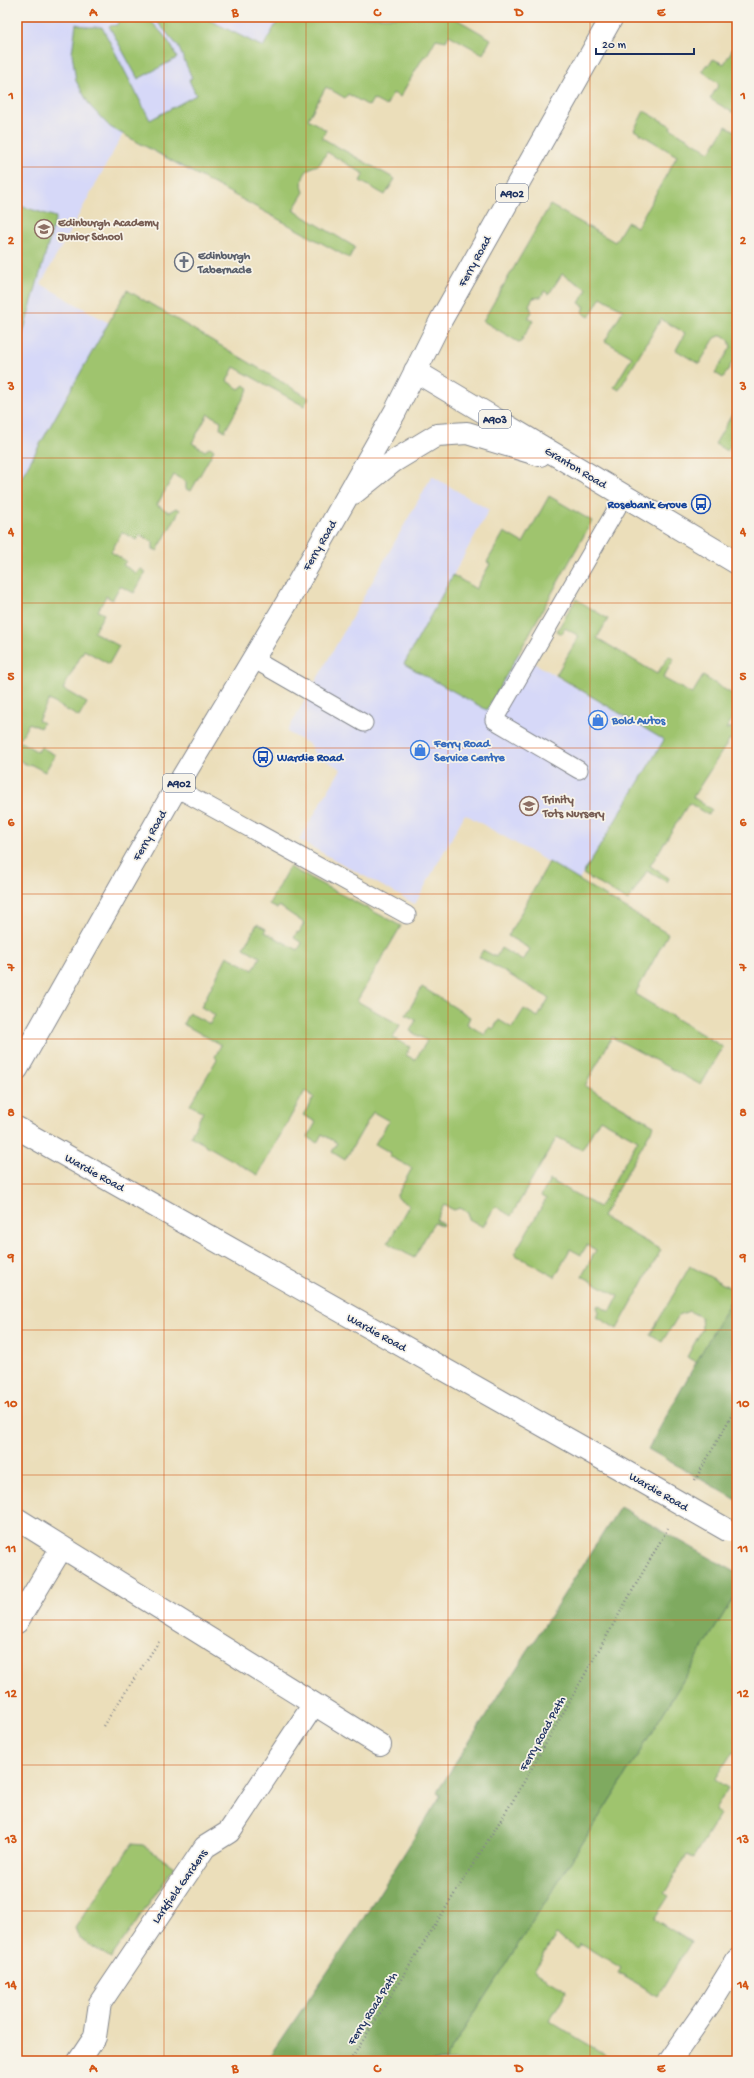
<svg xmlns="http://www.w3.org/2000/svg" width="754" height="2078" viewBox="0 0 754 2078" font-family="'Gochi Hand',sans-serif">
	<style>
		.built { fill: #d6d8f8 }
		.green { fill: #9fc46e; stroke: #5d7a66 }
		.forest { fill: #7faa61; stroke: #4d6c60 }
		.lines { fill: none; stroke-linecap: round; stroke-linejoin: round }
		.lane-casing { stroke: #83868c; stroke-width: 19 }
		.street-casing { stroke: #83868c; stroke-width: 24 }
		.primary-casing { stroke: #83868c; stroke-width: 24 }
		.path { stroke: #83868c; stroke-width: 2.5; stroke-dasharray: 1 3; stroke-linecap: butt }
		.lane { stroke: #fff; stroke-width: 17 }
		.street { stroke: #fff; stroke-width: 22 }
		.primary { stroke: #fff; stroke-width: 22 }
		.street-bridge-casing { stroke: #83868c; stroke-width: 24; stroke-linecap: butt }
		.street-bridge { stroke: #fff; stroke-width: 22 }
		.grid { fill: none; stroke: #d45514; stroke-width: 1; stroke-opacity: 0.55 }
		.labels { text-anchor: middle; stroke-width: 3.5; stroke-linejoin: round; paint-order: stroke }
		.shield { fill: #f7f3e8; stroke: #5d6a87; stroke-width: 1 }
		.shield-label { font-size: 11px; font-weight: bold; fill: #1b2f5e }
		.education-label { font-size: 12px; font-weight: bold; fill: #785e54; stroke: #f7f3e8; text-anchor: start }
		.worship-label { font-size: 12px; font-weight: bold; fill: #5b616d; stroke: #f7f3e8; text-anchor: start }
		.street-label { font-size: 12px; fill: #1b2f5e; stroke: #f7f3e8 }
		.transit-label { font-size: 12px; font-weight: bold; fill: #164399; stroke: #f7f3e8; text-anchor: end }
		.shop-label { font-size: 12px; font-weight: bold; fill: #366cbe; stroke: #f7f3e8; text-anchor: start }
		.neatline { fill: none; stroke: #d45514; stroke-width: 1.5 }
		.grid-label { font-size: 13px; text-anchor: middle; font-weight: bold; fill: #d45514 }
	</style>
	<rect width="100%" height="100%" fill="#f7f3e8"/>
	<filter id="ink" filterUnits="userSpaceOnUse"><feTurbulence type="fractalNoise" baseFrequency=".025" numOctaves="2"/><feDisplacementMap in="SourceGraphic" scale="8" xChannelSelector="R" yChannelSelector="G"/><feConvolveMatrix kernelMatrix="1 2 1 2 8 2 1 2 1" color-interpolation-filters="sRGB"/></filter>
	<filter id="wash" filterUnits="userSpaceOnUse"><feTurbulence type="fractalNoise" baseFrequency=".012" numOctaves="4" result="noise"/><feDisplacementMap in="SourceGraphic" scale="16" xChannelSelector="R" yChannelSelector="G"/><feGaussianBlur stdDeviation="0.9" result="paint"/><feColorMatrix in="noise" values="0 0 0 0 0 0 0 0 0 0 0 0 0 0 0 0 0 1.4 0 .05"/><feComposite in="paint" operator="in"/></filter>
	<g filter="url(#wash)">
		<rect width="100%" height="100%" fill="#ebdeba"/>
		<path class="built" d="M17,17H280L192,173L123,134L41,284L109,323L17,485Z
			M432,476L489,510L404,664L487,710L519,654L664,740L579,880L465,814L415,904L299,840L341,769L314,754L311,745L287,732Z"/>
		<path class="green" d="M120,17H147C159,30 171,41 177,58L138,79L109,26L117,25Z
			M153,17H203L263,47L280,17H453L491,39L483,54L449,35L446,41L436,39L426,57L424,56L400,97L393,93L386,106L373,99L369,106L348,94L345,98L326,87L308,119L326,130L322,138L395,179L385,195L360,181L364,174L327,152L319,165C305,167 299,180 304,192L293,210L355,247L349,258L110,127L90,106L76,81L72,53L76,24L88,27H102L150,120L196,95L189,80L192,78L178,46Z
			M737,41V115L710,99L719,84L702,71L706,65L710,64L713,59L724,64Z
			M644,111L671,126L670,128L710,152L726,126L737,132V363L733,361L723,378L715,373L731,347L729,340L722,335L715,338L699,364L676,350L685,333L661,319L619,390L614,387L632,357L605,341L623,310L601,297L589,317L582,312L585,307L579,303L587,289L562,274L549,294L544,291L541,297L533,298L529,305L532,312L528,318L533,321L520,343L483,321L550,205L615,242L627,222L637,227L677,156L634,130Z
			M17,205L56,217L17,354Z
			M127,290L309,398L304,406L234,367L227,381L239,389L244,385L249,388L225,431L220,428L221,421L208,414L192,443L205,451L210,447L214,450L191,491L186,489V482L174,475L157,505L169,512L176,508L180,510L157,551L153,549V542L140,535L137,540L122,532L111,552L126,561L123,565L136,573L141,569L146,572L134,593L120,586L112,600L106,596L98,611L104,614L94,632L119,646L109,664L84,650L63,689L87,703L79,717L49,700L38,720L43,723L40,728L29,723L19,741L38,752L41,747L55,755L45,772L30,764L29,766L17,759V485Z
			M737,406V435L727,451L715,444Z
			M549,496L592,521L487,710L404,664L453,575L476,589L490,564L487,562L504,532L523,543Z
			M576,599L608,619L597,638L657,674L669,656L674,659L663,678L692,694L703,676L737,697V711L726,729L737,726V743L730,739L693,797L712,810L708,815L689,803L650,866L669,878L667,882L647,871L628,901L583,874L664,740L556,675L579,636L565,628L562,634L557,631Z
			M549,862L668,934L635,994L723,1047L701,1085L612,1037L585,1086L654,1125L602,1217L661,1250L617,1329L597,1317L599,1312L597,1307L598,1305L610,1312L618,1296L582,1276L596,1250L587,1245L581,1255L570,1249L555,1277L514,1254L546,1199L541,1196L550,1180L599,1207L638,1140L600,1119L582,1150L557,1137L511,1216L495,1206L483,1227L469,1219L468,1212L460,1208L454,1210L444,1205L436,1220L443,1224L442,1226L434,1222L414,1258L388,1243L409,1205L396,1197L412,1168L389,1156L391,1153L375,1144L389,1121L373,1112L345,1160L332,1152L337,1143L322,1134L317,1143L308,1137L316,1122L303,1115L314,1097L305,1091L258,1175L190,1136L203,1112L190,1105L217,1059L215,1057L221,1045L183,1024L189,1013L210,1024L215,1015L201,1007L227,956L253,970L260,957L244,948L257,924L266,929L265,932L298,950L302,943L294,938L297,932L299,933L304,923L279,906L277,909L269,904L289,867L401,926L357,1001L400,1025L393,1038L410,1047L406,1055L415,1060L427,1041L410,1031L416,1020L406,1015L422,987L470,1017L467,1024L485,1035L490,1027L493,1029L499,1020L512,1028L524,1009L538,1017L549,998L479,957L483,950L496,957L501,948L523,961L530,949L508,936Z
			M690,1266L736,1291L697,1362L687,1357L702,1329L701,1317L689,1311L679,1315L662,1342L650,1335Z
			M737,1592V1753L733,1751L715,1780L728,1788L715,1810L720,1814L693,1858L687,1855L664,1893L669,1896L654,1919L691,1942L658,1996L618,1973L621,1968L581,1943L578,1948L556,1935L534,1971L567,1991L549,2021L616,2061H444L620,1784Z
			M132,1844L143,1845L174,1867L111,1958L79,1938L75,1928Z"/>
		<path class="forest" d="M737,1289V1500L648,1449Z
			M620,1507L737,1573V1592L620,1784L444,2061H267L358,1927L441,1795L437,1792Z"/>
	</g>
	<g filter="url(#ink)">
		<g class="lines">
			<defs>
				<path id="lane" d="M253,659L364,723
					M579,770L494,720L624,496
					M176,788L407,915"/>
				<path id="street" d="M17,1128L640,1480
					M17,1519L380,1745
					M17,1622L62,1547
					M79,2061L95,2037L100,2003L205,1847L229,1832L314,1704
					M670,2061L711,2002L737,1960"/>
				<path id="primary" d="M415,371L737,563
					M354,493L394,461L437,435L467,433L540,455
					M17,1069L176,788L289,599L395,412L441,320L612,17"/>
			</defs>
			<use href="#lane" class="lane-casing"/>
			<use href="#street" class="street-casing"/>
			<use href="#primary" class="primary-casing"/>
			<path class="path" d="M695,1480L737,1406
				M103,1726L160,1640
				M350,2061L517,1794L668,1528"/>
			<use href="#lane" class="lane"/>
			<use href="#street" class="street"/>
			<use href="#primary" class="primary"/>
			<defs>
				<path id="street-bridge" d="M640,1480L729,1531"/>
			</defs>
			<use href="#street-bridge" class="street-bridge-casing"/>
			<use href="#street-bridge" class="street-bridge"/>
		</g>
	</g>
	<path class="grid" d="M164,17V2061M306,17V2061M448,17V2061M590,17V2061M17,167H737M17,313H737M17,458H737M17,603H737M17,748H737M17,894H737M17,1039H737M17,1184H737M17,1330H737M17,1475H737M17,1620H737M17,1765H737M17,1911H737"/>
	<defs>
		<symbol id="school-ring" viewBox="-11 -11 22 22"><circle r="9.5" fill="#f7f3e8" stroke="#8d6e63" stroke-width="1.5"/><path d="M0-5L7-2L0 1L-7-2ZM-4 1L0 2.5L4 1V4Q0 6-4 4Z" fill="#8d6e63"/></symbol>
		<symbol id="church-ring" viewBox="-11 -11 22 22"><circle r="9.5" fill="#f7f3e8" stroke="#6b7280" stroke-width="1.5"/><path d="M-1.2-6h2.4v3.5h3.3v2.4h-3.3V6h-2.4V-.1h-3.3v-2.4h3.3Z" fill="#6b7280"/></symbol>
		<symbol id="bus-ring" viewBox="-11 -11 22 22"><circle r="9.5" fill="#f7f3e8" stroke="#1a4fb4" stroke-width="1.5"/><path d="M-5-6H5V4H4V6H2V4H-2V6H-4V4H-5ZM-3.5-4V0h7V-4ZM-3.5 1.2v1.5H-2V1.2ZM2 1.2v1.5H3.5V1.2Z" fill="#1a4fb4"/></symbol>
		<symbol id="shop-ring" viewBox="-11 -11 22 22"><circle r="9.5" fill="#f7f3e8" stroke="#3f7fe0" stroke-width="1.5"/><path d="M-5-2.5h2.3a2.7 3.5 0 0 1 5.4 0H5L5.5 6h-11ZM-1.5-2.5h3a1.5 2.3 0 0 0-3 0Z" fill="#3f7fe0"/></symbol>
	</defs>
	<g fill-rule="evenodd">
		<use href="#school-ring" x="33" y="218" width="22" height="22"/>
		<use href="#church-ring" x="173" y="251" width="22" height="22"/>
		<use href="#bus-ring" x="690" y="493" width="22" height="22"/>
		<use href="#shop-ring" x="587" y="709" width="22" height="22"/>
		<use href="#shop-ring" x="409" y="739" width="22" height="22"/>
		<use href="#bus-ring" x="252" y="746" width="22" height="22"/>
		<use href="#school-ring" x="518" y="795" width="22" height="22"/>
	</g>
	<g class="labels">
		<g class="shield">
			<rect x="496" y="184" width="32" height="18" rx="3"/>
			<rect x="479" y="410" width="32" height="18" rx="3"/>
			<rect x="163" y="774" width="32" height="18" rx="3"/>
		</g>
		<g class="shield-label">
			<text x="512" y="197">A902</text>
			<text x="495" y="423">A903</text>
			<text x="179" y="787">A902</text>
		</g>
		<g class="education-label">
			<text x="58" y="226">Edinburgh Academy<tspan x="58" dy="14">Junior School</tspan></text>
			<text x="543" y="803">Trinity<tspan x="543" dy="14">Tots Nursery</tspan></text>
		</g>
		<g class="worship-label">
			<text x="198" y="259">Edinburgh<tspan x="198" dy="14">Tabernacle</tspan></text>
		</g>
		<g class="street-label">
			<text transform="translate(474 261) rotate(-61)" y="4">Ferry Road</text>
			<text transform="translate(576 467) rotate(31)" y="4">Granton Road</text>
			<text transform="translate(319 545) rotate(-60)" y="4">Ferry Road</text>
			<text transform="translate(149 835) rotate(-60)" y="4">Ferry Road</text>
			<text transform="translate(95 1172) rotate(29)" y="4">Wardie Road</text>
			<text transform="translate(377 1332) rotate(29)" y="4">Wardie Road</text>
			<text transform="translate(659 1491) rotate(30)" y="4">Wardie Road</text>
			<text transform="translate(542 1733) rotate(-61)" y="4">Ferry Road Path</text>
			<text transform="translate(179 1886) rotate(-55)" y="4">Larkfield Gardens</text>
			<text transform="translate(372 2008) rotate(-58)" y="4">Ferry Road Path</text>
		</g>
		<g class="transit-label">
			<text x="687" y="508">Rosebank Grove</text>
			<text x="277" y="761" text-anchor="start">Wardie Road</text>
		</g>
		<g class="shop-label">
			<text x="612" y="724">Bold Autos</text>
			<text x="434" y="747">Ferry Road<tspan x="434" dy="14">Service Centre</tspan></text>
		</g>
	</g>
	<rect width="754" height="2078" fill="none" stroke="#f7f3e8" stroke-width="44"/>
	<path d="M596 48v6h98v-6" fill="none" stroke="#1b2f5e" stroke-width="2"/>
	<text x="602" y="48" font-size="12" fill="#1b2f5e" stroke="#f7f3e8" stroke-width="3" paint-order="stroke">20 m</text>
	<rect x="22" y="22" width="710" height="2034" class="neatline"/>
	<g class="grid-label">
		<text x="93" y="16">A</text>
		<text x="235" y="16">B</text>
		<text x="377" y="16">C</text>
		<text x="519" y="16">D</text>
		<text x="661" y="16">E</text>
		<text x="11" y="99">1</text>
		<text x="743" y="99">1</text>
		<text x="11" y="244">2</text>
		<text x="743" y="244">2</text>
		<text x="11" y="390">3</text>
		<text x="743" y="390">3</text>
		<text x="11" y="535">4</text>
		<text x="743" y="535">4</text>
		<text x="11" y="680">5</text>
		<text x="743" y="680">5</text>
		<text x="11" y="826">6</text>
		<text x="743" y="826">6</text>
		<text x="11" y="971">7</text>
		<text x="743" y="971">7</text>
		<text x="11" y="1116">8</text>
		<text x="743" y="1116">8</text>
		<text x="11" y="1261">9</text>
		<text x="743" y="1261">9</text>
		<text x="11" y="1407">10</text>
		<text x="743" y="1407">10</text>
		<text x="11" y="1552">11</text>
		<text x="743" y="1552">11</text>
		<text x="11" y="1697">12</text>
		<text x="743" y="1697">12</text>
		<text x="11" y="1843">13</text>
		<text x="743" y="1843">13</text>
		<text x="11" y="1988">14</text>
		<text x="743" y="1988">14</text>
		<text x="93" y="2072">A</text>
		<text x="235" y="2072">B</text>
		<text x="377" y="2072">C</text>
		<text x="519" y="2072">D</text>
		<text x="661" y="2072">E</text>
	</g>
</svg>
